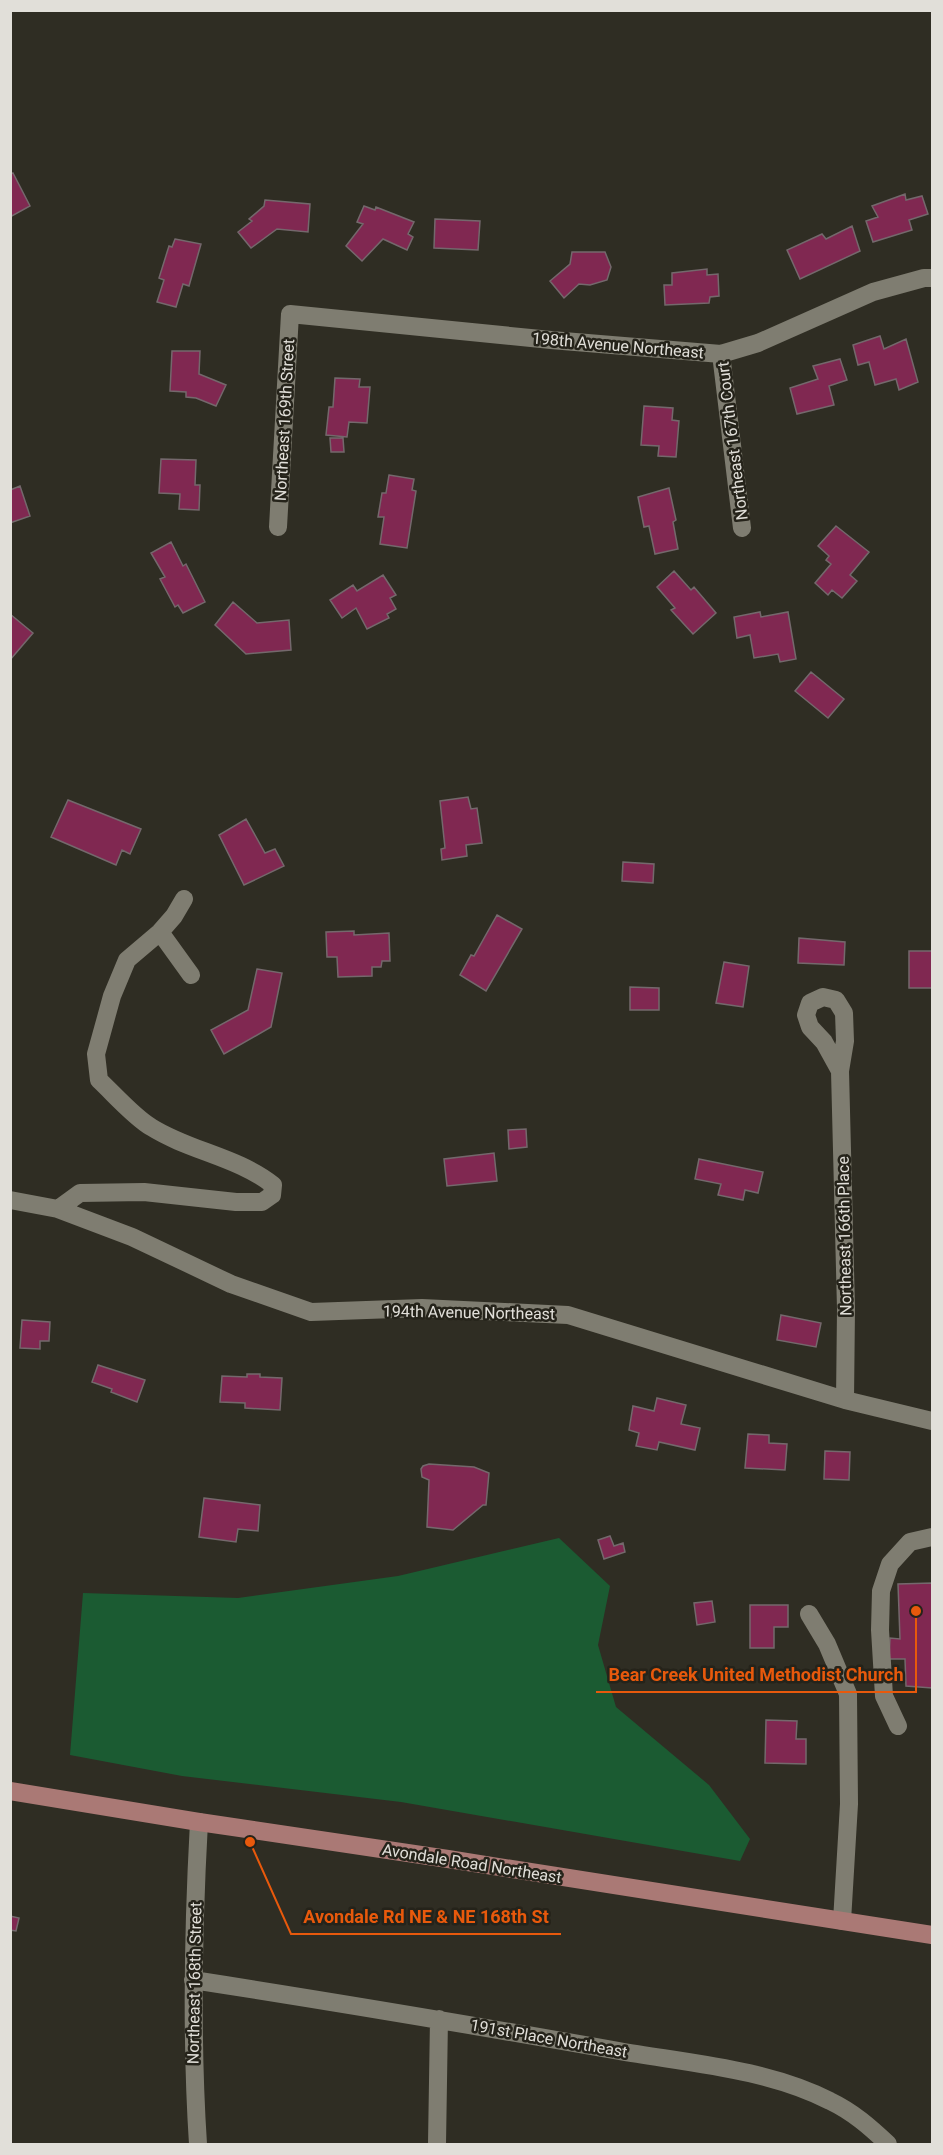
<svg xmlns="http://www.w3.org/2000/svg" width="943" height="2155" viewBox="0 0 943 2155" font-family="Roboto,sans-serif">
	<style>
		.green { fill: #1b5b32 }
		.building { fill: #802851; stroke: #74686c; stroke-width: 1.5 }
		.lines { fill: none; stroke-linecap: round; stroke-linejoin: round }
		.minor { stroke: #7f7d71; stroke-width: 18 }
		.major { stroke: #aa7975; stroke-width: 18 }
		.labels { text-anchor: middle; stroke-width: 5; stroke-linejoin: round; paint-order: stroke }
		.street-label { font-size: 16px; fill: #e1dfd9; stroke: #25231a }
		.leader { fill: none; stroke: #e8590c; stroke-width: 2 }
		.callout-dot { fill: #e8590c; stroke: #25231a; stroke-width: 2 }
		.callout-label { font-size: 18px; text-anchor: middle; font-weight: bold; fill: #e8590c; stroke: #25231a; stroke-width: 5; stroke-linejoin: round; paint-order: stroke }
	</style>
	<rect width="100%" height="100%" fill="#2f2d23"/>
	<path class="green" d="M559,1538L610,1586L598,1645L616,1707L709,1785L750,1839L740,1861L401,1802L182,1776L70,1755L83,1593L238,1598L398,1576Z"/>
	<path class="building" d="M13,173L30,206L10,217V174Z
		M905,194L906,200L922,196L928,214L909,220L912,230L873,242L866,221L878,217L872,206Z
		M265,200L310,204L308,232L277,229L251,248L238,232L252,221L249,219L264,206Z
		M364,206L375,210L376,207L414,222L408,234L413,237L407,250L383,239L362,261L346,246L363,224L357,222Z
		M435,219L480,221L478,250L434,248Z
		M852,226L860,251L800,279L787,250L822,234L826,239Z
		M175,239L201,244L189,286L183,284L176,307L157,302L164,280L159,278L169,246L172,247Z
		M572,252H605L611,267L607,280L590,285L579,284L564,298L550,281L570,264Z
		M707,269V275L718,274L719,296L710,297L709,303L665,305L664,285H672V273Z
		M880,336L884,349L906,339L918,382L899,390L896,379L875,385L869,362L858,365L853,345Z
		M172,351H200L199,374L226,385L216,406L196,398L186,397V392L170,391Z
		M840,359L847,380L829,386L834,405L797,414L790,388L818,379L813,366Z
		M335,378L360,379L359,387H370L367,423L349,422L347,437L326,435L329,407H333Z
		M644,406L673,408L672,420L679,421L676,457L658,456L659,446L641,445Z
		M330,438H343L344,452H331Z
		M161,459L196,460L195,485H200L199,510L179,509L180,494L159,493Z
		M389,475L414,479L412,490L416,491L407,548L380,544L384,517H378L382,493H386Z
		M20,486L30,516L10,523V490Z
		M669,488L676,520L673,522L678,549L655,554L649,526L644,527L638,497Z
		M836,526L869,552L850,575L857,581L842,598L832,590L828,595L815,583L831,564L826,560L829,556L818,546Z
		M171,542L183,566L186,564L205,602L183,613L178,605L175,607L160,579L165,577L151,553Z
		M674,571L691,590L694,587L716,613L693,634L671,610L675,608L657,587Z
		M383,575L396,595L390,598L396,609L387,614L389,618L367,629L356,608L342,618L330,600L353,585L357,591Z
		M233,602L257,623L289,620L291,650L246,654L215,625Z
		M760,612L761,617L788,612L796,659L780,662L778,654L754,658L750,635L737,638L734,617Z
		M10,614L33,633L10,660Z
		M811,672L844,699L828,718L795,691Z
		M468,797L471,809L477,808L482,843L466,845L467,856L442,860L441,849L445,848L440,801Z
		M68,800L141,829L130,854L122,850L116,865L51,837Z
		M246,819L265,853L275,849L284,866L244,885L219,835Z
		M623,862L654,864L653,883L622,881Z
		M497,915L522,929L486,991L460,975L471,955L474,956Z
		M354,931V935L389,933L390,961H382L381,967H372V976L338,977L337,957H327L326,932Z
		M799,938L845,942L844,965L798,963Z
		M909,951H932V988H909Z
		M724,962L749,966L743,1007L716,1003Z
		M257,969L282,973L271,1027L224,1054L211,1030L248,1010Z
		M630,987L659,988V1010H630Z
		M526,1129L527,1147L509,1149L508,1130Z
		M494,1153L497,1181L447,1186L444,1159Z
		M699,1159L763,1172L758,1193L745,1190L743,1200L718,1195L721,1184L695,1179Z
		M781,1315L821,1323L816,1347L777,1340Z
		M22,1320L50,1322L49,1341H40V1349L20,1348Z
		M98,1365L145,1380L137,1402L111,1392L112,1389L92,1382Z
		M247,1374H260V1377L282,1378L280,1410L245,1408V1403L220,1402L222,1376L247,1377Z
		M657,1398L686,1405L681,1424L700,1428L695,1450L659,1442L657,1450L636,1446L639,1433L629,1430L633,1406L654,1411Z
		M748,1434L769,1435V1443L787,1444L785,1470L745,1468Z
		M825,1451L850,1452L849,1480L824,1479Z
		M429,1464L474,1467L489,1473L486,1505H483L453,1530L427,1527L429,1480L422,1477L421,1469L423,1466Z
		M204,1498L260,1505L258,1531L238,1529L236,1542L199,1537Z
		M610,1536L614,1546L623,1543L625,1552L604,1559L598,1540Z
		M932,1583V1688L906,1686L905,1659H889L890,1638L900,1639L898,1584Z
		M712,1601L715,1622L697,1625L694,1603Z
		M750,1605H788V1627H774V1648H750Z
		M766,1720L797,1721L796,1739H806V1764L765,1763Z
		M10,1916L19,1918L16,1931L10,1930Z"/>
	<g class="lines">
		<path class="minor" d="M721,354L742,528
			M278,527L290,314L551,340L721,354L758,343L873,292L924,278H932
			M160,932L191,975
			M840,1071L824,1042L810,1027L806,1015L810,1003L823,997L836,1000L844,1013L845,1041L840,1071L846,1309L845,1400
			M10,1200L58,1209L132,1237L231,1284L311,1312L422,1308L568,1315L845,1400L932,1421
			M58,1209L80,1193L144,1192L236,1202H262L272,1195L273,1185C238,1157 189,1151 151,1127C134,1117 114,1094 99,1080L96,1054L112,996L127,960L160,932L174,916L184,899
			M809,1614L827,1644L848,1694L849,1804L842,1921
			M898,1726L884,1696L880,1630L881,1591L890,1564L910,1542L932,1537
			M193,1980C335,2002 477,2026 619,2051C688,2063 768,2069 830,2101C853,2112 870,2127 888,2144
			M198,2144C191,2037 193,1930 199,1822
			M437,2144L439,2019"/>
		<path class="major" d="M10,1791L199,1822L448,1859L932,1935"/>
	</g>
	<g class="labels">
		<g class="street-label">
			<text transform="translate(618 345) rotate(5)" y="6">198th Avenue Northeast</text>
			<text transform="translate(284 420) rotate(-87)" y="6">Northeast 169th Street</text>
			<text transform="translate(732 441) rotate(-97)" y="6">Northeast 167th Court</text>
			<text transform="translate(844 1236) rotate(-91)" y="6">Northeast 166th Place</text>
			<text transform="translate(469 1312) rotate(1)" y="6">194th Avenue Northeast</text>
			<text transform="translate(472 1863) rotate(9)" y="6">Avondale Road Northeast</text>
			<text transform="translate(194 1983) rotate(-89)" y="6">Northeast 168th Street</text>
			<text transform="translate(549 2038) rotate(10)" y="6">191st Place Northeast</text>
		</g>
	</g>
	<path class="leader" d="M916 1611L916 1692H596M250 1842L291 1934H561"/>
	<g class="callout-dot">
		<circle cx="916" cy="1611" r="6"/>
		<circle cx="250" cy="1842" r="6"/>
	</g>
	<g class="callout-label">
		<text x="756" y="1681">Bear Creek United Methodist Church</text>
		<text x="426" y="1923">Avondale Rd NE &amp; NE 168th St</text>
	</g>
	<rect width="943" height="2155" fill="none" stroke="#e1dfd9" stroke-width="24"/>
</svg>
